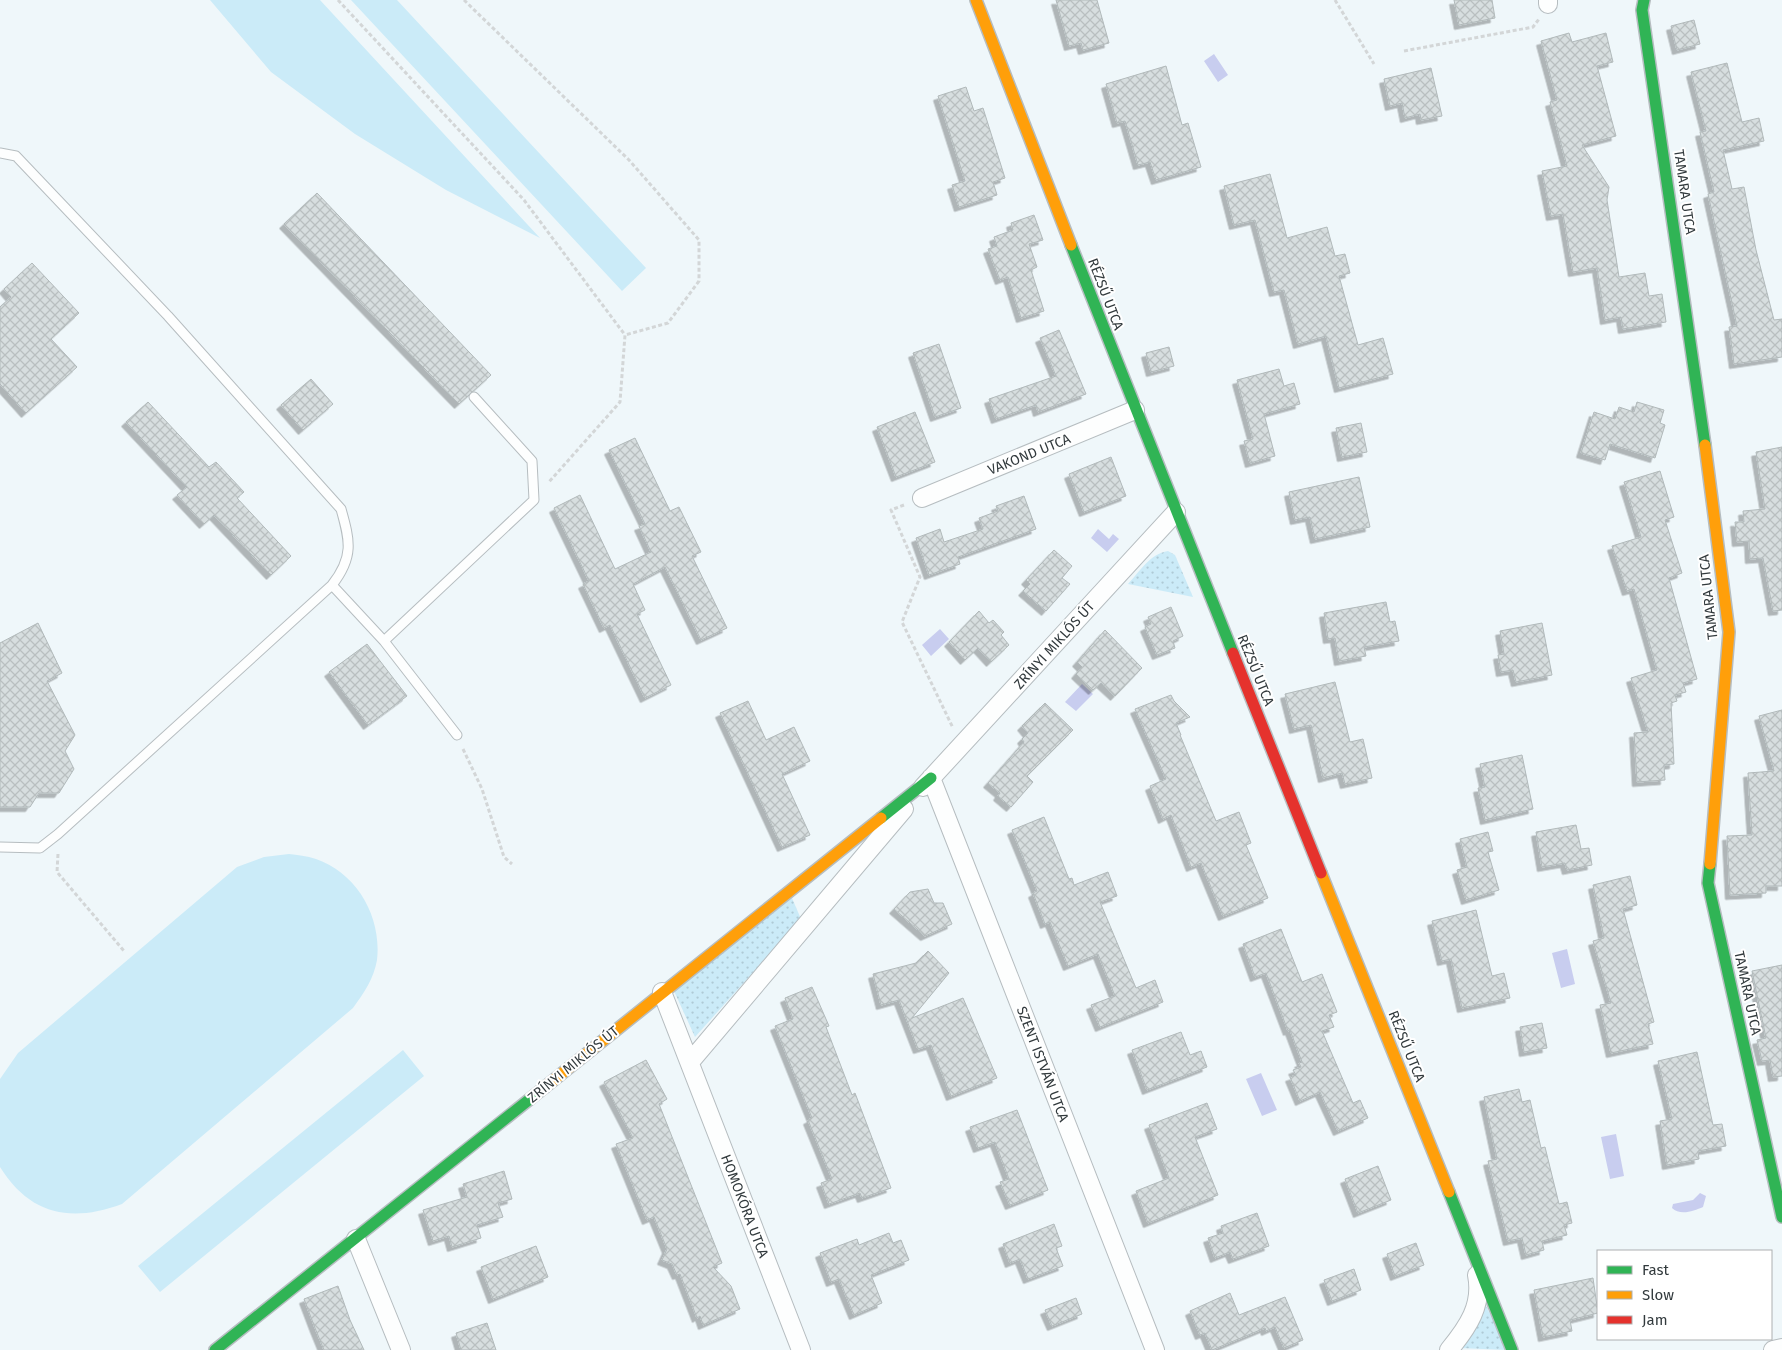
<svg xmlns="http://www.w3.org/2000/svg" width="1782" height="1350" viewBox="0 0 1782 1350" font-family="'Fira Sans',sans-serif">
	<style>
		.green { fill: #cbebf8 }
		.park { fill: url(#park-dots) }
		.water { fill: #c8cdef }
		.building { fill: url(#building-cross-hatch); stroke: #b1b9ba; filter: url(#shadow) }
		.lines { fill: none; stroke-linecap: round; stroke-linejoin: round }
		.lane-casing { stroke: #b6bdc0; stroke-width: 11 }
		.street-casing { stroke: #b6bdc0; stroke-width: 20 }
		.fast-casing { stroke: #b6bdc0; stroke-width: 14 }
		.slow-casing { stroke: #b6bdc0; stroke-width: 14 }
		.jam-casing { stroke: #b6bdc0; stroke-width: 14 }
		.path { stroke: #d3d6d7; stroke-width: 3; stroke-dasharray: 4 2.5; stroke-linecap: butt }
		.lane { stroke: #fdfefe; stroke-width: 9 }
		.street { stroke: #fdfefe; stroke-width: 18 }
		.fast { stroke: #30b455; stroke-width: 11 }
		.slow { stroke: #ff9f0a; stroke-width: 11 }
		.jam { stroke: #e5322d; stroke-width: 11 }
		.labels { text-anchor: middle; stroke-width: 4; stroke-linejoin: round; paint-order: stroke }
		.street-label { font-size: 14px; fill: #323a3d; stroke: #fff }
	</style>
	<defs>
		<pattern id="park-dots" width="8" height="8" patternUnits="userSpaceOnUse" patternTransform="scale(1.25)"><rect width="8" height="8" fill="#cbebf8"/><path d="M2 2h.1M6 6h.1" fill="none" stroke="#afcad6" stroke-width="1.8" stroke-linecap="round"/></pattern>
		<pattern id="building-cross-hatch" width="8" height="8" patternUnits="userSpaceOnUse" patternTransform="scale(1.25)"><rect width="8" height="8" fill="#d7dedf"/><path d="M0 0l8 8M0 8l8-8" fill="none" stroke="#b9bfc0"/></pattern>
		<filter id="shadow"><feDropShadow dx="-4.5" dy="4.5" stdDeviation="0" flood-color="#0004"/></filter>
	</defs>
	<rect width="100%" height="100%" fill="#eff7fa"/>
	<path class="green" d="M210,0H320L540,238L446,190L355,134L271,72Z
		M351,0H397L646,268L622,291Z
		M289,854C297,855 307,856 316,859C357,873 382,917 377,960C374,978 364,993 353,1008L122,1204C71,1223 30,1215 0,1167V1079L18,1053L237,867L264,857Z
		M403,1050L424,1076L160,1292L138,1266Z"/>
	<path class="park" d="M1168,551L1175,555L1193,597L1128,584C1140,571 1150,554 1168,551Z
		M792,898L801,919L695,1037L674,991Z
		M1483,1299L1507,1350L1459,1348Z"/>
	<path class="water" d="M1214,54L1228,75L1218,82L1204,61Z
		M1098,529L1109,539L1113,534L1119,539L1107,552L1091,538Z
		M940,629L949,639L931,656L922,645Z
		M1082,684L1093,694L1076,711L1065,702Z
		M1567,949L1575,984L1561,988L1552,953Z
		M1261,1073L1277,1110L1262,1116L1246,1079Z
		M1616,1134L1624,1176L1610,1179L1601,1137Z
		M1700,1193L1706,1196L1703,1207C1694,1211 1680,1216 1672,1208L1673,1204L1693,1200Z"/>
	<path class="building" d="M1056,0H1097L1109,43L1083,50L1081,43L1069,46Z
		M1454,0H1492L1495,18L1459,25Z
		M1694,20L1700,44L1677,50L1671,26Z
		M1569,33L1572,42L1606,33L1613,62L1597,66L1616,136L1582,145L1609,187L1607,200L1619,277L1645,273L1649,296L1662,294L1666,322L1623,329L1621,317L1605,320L1597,268L1573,272L1563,214L1551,216L1542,171L1567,166L1550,102L1557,100L1541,41Z
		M1727,63L1742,122L1759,118L1764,141L1723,150L1732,189L1744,187L1756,250L1774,320L1782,319V357L1734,364L1729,327L1737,326L1708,194L1714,192L1700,132L1706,131L1691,72Z
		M1166,66L1182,125L1188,123L1201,167L1156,180L1150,162L1138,165L1125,121L1117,123L1106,84Z
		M1431,68L1442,116L1421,120L1420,114L1405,118L1402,103L1390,106L1384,79Z
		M966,87L974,111L983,108L1005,178L993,182L997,195L959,207L952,185L965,181L938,96Z
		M1270,174L1287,238L1327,227L1335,256L1345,254L1350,273L1339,276L1358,345L1383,338L1393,374L1339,388L1326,336L1298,344L1284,290L1274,292L1255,220L1234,225L1224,186Z
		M317,193L491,375L459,404L284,224Z
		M1034,215L1043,240L1029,244L1037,267L1031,270L1044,311L1021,318L1008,277L1000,280L988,249L997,246L994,237L1013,230L1011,223Z
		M32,263L79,313L51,339L77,367L26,413L0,384V307L11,297L4,289Z
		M1059,330L1086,394L1038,412L1036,405L996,419L989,399L1056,376L1040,338Z
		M939,344L961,408L935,417L913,353Z
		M1169,347L1174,366L1151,372L1146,353Z
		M1279,369L1284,386L1294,383L1300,404L1264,414L1275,456L1250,463L1244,441L1253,439L1237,380Z
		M311,379L333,404L303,430L281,405Z
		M148,402L209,467L216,462L244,492L237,498L291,556L271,575L214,515L204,524L177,495L187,487L126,422Z
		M1637,402L1664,410L1660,423L1665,425L1655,458L1610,444L1605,460L1581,453L1594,412L1615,419L1619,407L1634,412Z
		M915,412L935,462L896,477L877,427Z
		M1361,423L1367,452L1342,457L1336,428Z
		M635,438L670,511L679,507L701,552L692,556L727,628L701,640L665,567L633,584L645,610L637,614L671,685L645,698L610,625L604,628L583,584L589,581L554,508L580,495L615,569L651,552L639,526L645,524L609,450Z
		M1782,447V610L1773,611L1763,558L1750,559L1749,541L1737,542L1735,522H1744L1743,511L1765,509L1756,452Z
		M1111,457L1126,496L1084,512L1069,474Z
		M1660,471L1674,517L1665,520L1682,573L1669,578L1697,679L1683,683L1686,692L1675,695L1677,701L1671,703L1674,764L1664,765L1665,780L1637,782L1634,733L1648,732L1631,678L1657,670L1634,589L1627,591L1612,546L1641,537L1624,482Z
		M1359,477L1370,527L1315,539L1310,517L1295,520L1289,492Z
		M1024,496L1036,529L958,557L960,564L929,575L916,538L940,529L944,542L983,529L979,518L998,511L996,506Z
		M1054,550L1072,566L1062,578L1070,584L1046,611L1023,591L1030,584L1026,580Z
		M1386,602L1390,622L1395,621L1399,641L1364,647L1366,656L1339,661L1335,638L1328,639L1324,613Z
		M1171,607L1183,636L1173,641L1175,648L1157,655L1145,627L1151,624L1148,617Z
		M979,611L989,623L993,620L1004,632L1001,635L1009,645L991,662L978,648L965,660L949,642Z
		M38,623L62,673L47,681L75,735L65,751L74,769L59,793H39L30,807H0V643Z
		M1542,623L1552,675L1516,682L1513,670L1501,672L1498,655L1504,654L1500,631Z
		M1105,630L1142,668L1115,696L1101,683L1093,690L1076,674L1082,667L1077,662Z
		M367,644L407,696L368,725L329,672Z
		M1335,682L1350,742L1363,739L1372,778L1345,784L1342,773L1323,778L1311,725L1294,729L1285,694Z
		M1171,695L1174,701L1190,717L1176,723L1181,735H1180L1216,821L1239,812L1251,843L1246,845L1268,898L1223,916L1201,863L1191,867L1171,815L1163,819L1150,786L1166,779L1135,709Z
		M748,701L766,740L794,727L810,761L782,774L810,835L782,847L720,713Z
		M1045,703L1073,730L1027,776L1033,782L1011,807L998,796L1000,793L988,783L1024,742L1022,739L1028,733L1022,726Z
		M1782,710V886H1766V893L1730,895L1727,836L1752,835L1748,773L1774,771L1759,716Z
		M1522,755L1533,809L1485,820L1478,788L1485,787L1480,764Z
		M1044,817L1069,879L1072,878L1074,885L1108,872L1117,896L1100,902L1136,988L1155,980L1163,1002L1100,1027L1091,1005L1115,996L1098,954L1068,966L1050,922L1045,924L1033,893L1037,891L1012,830Z
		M1576,825L1581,849L1589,848L1592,865L1567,870L1565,863L1542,867L1536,832Z
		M1488,832L1493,851L1488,852L1499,890L1466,900L1457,870L1467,867L1460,839Z
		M1630,876L1637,905L1623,909L1654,1022L1648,1024L1653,1044L1611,1053L1600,1005L1611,1003L1593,941L1604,938L1593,885Z
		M928,889L934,903H943L952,924L925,936L894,909L910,892Z
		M1476,910L1492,976L1504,973L1510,998L1462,1008L1451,959L1442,961L1432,921Z
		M1281,929L1302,982L1322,974L1337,1012L1329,1015L1334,1027L1322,1031L1353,1103L1360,1100L1368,1118L1338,1131L1320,1092L1300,1101L1290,1077L1296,1075L1293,1070L1301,1067L1299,1063L1302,1062L1290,1030L1288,1031L1266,973L1255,977L1243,944Z
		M928,951L949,973L912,1018L963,998L997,1078L951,1096L931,1045L918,1049L899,1000L881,1005L873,974L916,963Z
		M1782,965V1076L1773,1077L1770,1060L1762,1061L1757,1040L1766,1038L1752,971Z
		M812,987L829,1026L826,1027L852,1095L855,1093L891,1188L862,1198L860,1193L829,1204L821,1183L832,1179L808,1120L812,1118L775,1026L793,1019L785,998Z
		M1542,1023L1547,1048L1524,1052L1520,1027Z
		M1181,1032L1190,1055L1201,1051L1207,1067L1147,1090L1132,1050Z
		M1697,1052L1713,1125L1722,1124L1726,1146L1698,1151L1699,1159L1667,1165L1660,1121L1672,1119L1658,1061Z
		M646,1060L667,1099L659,1104L722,1263L713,1267L731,1286L740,1309L703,1325L700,1316L697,1318L680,1274L677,1275L672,1264L662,1260L667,1249L654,1217L647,1220L616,1144L633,1138L604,1082Z
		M1519,1089L1522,1102L1530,1100L1541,1148L1545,1147L1559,1204L1567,1202L1572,1223L1564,1225L1567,1235L1542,1241L1544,1250L1526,1255L1522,1238L1508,1241L1488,1161L1497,1159L1484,1097Z
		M1207,1103L1217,1129L1195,1137L1218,1195L1148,1223L1136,1191L1169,1178L1149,1125Z
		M1017,1110L1048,1190L1010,1205L1000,1182L1009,1179L995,1142L978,1148L970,1127Z
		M1378,1166L1391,1200L1358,1213L1345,1179Z
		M504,1171L512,1199L498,1203L503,1217L477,1225L481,1238L452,1247L449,1236L433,1241L423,1210L467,1197L463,1184Z
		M1257,1213L1269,1246L1233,1259L1230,1252L1215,1258L1208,1238L1223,1233L1221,1226Z
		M1054,1224L1062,1246L1056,1248L1063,1266L1028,1279L1020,1259L1010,1263L1003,1244Z
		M889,1233L893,1243L901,1240L909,1260L871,1275L882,1303L854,1315L839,1279L831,1282L820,1253L857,1239L859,1245Z
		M1416,1243L1424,1265L1395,1276L1387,1254Z
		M536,1246L548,1277L493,1299L481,1267Z
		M1354,1269L1361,1290L1332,1301L1324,1280Z
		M1593,1278L1598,1313L1570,1320L1572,1331L1543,1337L1534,1290Z
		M338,1286L350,1320L364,1350H324L315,1328L304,1299Z
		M1230,1293L1239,1315L1285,1297L1303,1340L1284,1348L1275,1327L1266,1331L1265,1328L1212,1350L1205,1333L1200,1335L1190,1311Z
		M1076,1298L1082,1314L1052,1326L1045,1310Z
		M487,1323L496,1350H461L456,1333Z"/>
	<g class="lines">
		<defs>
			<path id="lane" d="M0,153L16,156L168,316L341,509C350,541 354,557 332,585
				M384,641L457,735
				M0,847L40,848L58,834L332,585L384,641L534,500L532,461L474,397"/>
			<path id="street" d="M1548,0V4
				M922,498L1135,410
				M931,778L1155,1350
				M923,787L1176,512
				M662,992L801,1350
				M690,1062L904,809
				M356,1239L401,1350
				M1449,1350C1468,1327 1483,1305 1477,1275
				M1773,1350L1782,1348"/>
			<path id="fast" d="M1644,0L1642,10L1705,445
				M1071,245L1233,653
				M881,818L931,778
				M1710,864L1708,883L1782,1217
				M1449,1192L1512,1350
				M215,1350L545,1087"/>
			<path id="slow" d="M976,0L1071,245
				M1705,445L1729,632L1710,864
				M1321,873L1449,1192
				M545,1087L881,818"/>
			<path id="jam" d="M1233,653L1321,873"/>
		</defs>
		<use href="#lane" class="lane-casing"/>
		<use href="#street" class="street-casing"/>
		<use href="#fast" class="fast-casing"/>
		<use href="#slow" class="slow-casing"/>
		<use href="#jam" class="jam-casing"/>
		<path class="path" d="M338,0L524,200L625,335L620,402L549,482
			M464,0L629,160L699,240V281L668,323L625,335
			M1335,0L1374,64
			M1404,51L1533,27L1539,19
			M904,505L891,510L920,577L902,622L953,728
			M463,749L482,789L504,857L512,864
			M58,854L57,872L124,951"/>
		<use href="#lane" class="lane"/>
		<use href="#street" class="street"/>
		<use href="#fast" class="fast"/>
		<use href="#slow" class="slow"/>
		<use href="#jam" class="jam"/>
	</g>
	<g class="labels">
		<g class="street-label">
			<text transform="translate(1685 192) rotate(82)" y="5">TAMARA UTCA</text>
			<text transform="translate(1106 294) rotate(69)" y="5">RÉZSŰ UTCA</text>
			<text transform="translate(1029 454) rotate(-22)" y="5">VAKOND UTCA</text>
			<text transform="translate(1708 597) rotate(-96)" y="5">TAMARA UTCA</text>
			<text transform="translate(1054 645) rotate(-48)" y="5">ZRÍNYI MIKLÓS ÚT</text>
			<text transform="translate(1256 670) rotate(68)" y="5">RÉZSŰ UTCA</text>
			<text transform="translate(1748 993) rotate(78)" y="5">TAMARA UTCA</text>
			<text transform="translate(1407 1046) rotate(68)" y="5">RÉZSŰ UTCA</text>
			<text transform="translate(573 1064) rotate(-39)" y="5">ZRÍNYI MIKLÓS ÚT</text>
			<text transform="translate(1043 1064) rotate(69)" y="5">SZENT ISTVÁN UTCA</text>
			<text transform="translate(745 1206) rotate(69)" y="5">HOMOKÓRA UTCA</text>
		</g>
	</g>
	<rect x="1597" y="1250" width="175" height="90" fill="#ffffff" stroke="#adb0b1"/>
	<rect x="1607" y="1266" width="25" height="8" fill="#30b455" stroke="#adb0b1"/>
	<text x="1642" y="1275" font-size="15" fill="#323a3d">Fast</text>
	<rect x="1607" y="1291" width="25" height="8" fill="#ff9f0a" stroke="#adb0b1"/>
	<text x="1642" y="1300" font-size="15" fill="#323a3d">Slow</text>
	<rect x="1607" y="1316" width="25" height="8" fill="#e5322d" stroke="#adb0b1"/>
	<text x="1642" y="1325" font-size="15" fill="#323a3d">Jam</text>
</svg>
